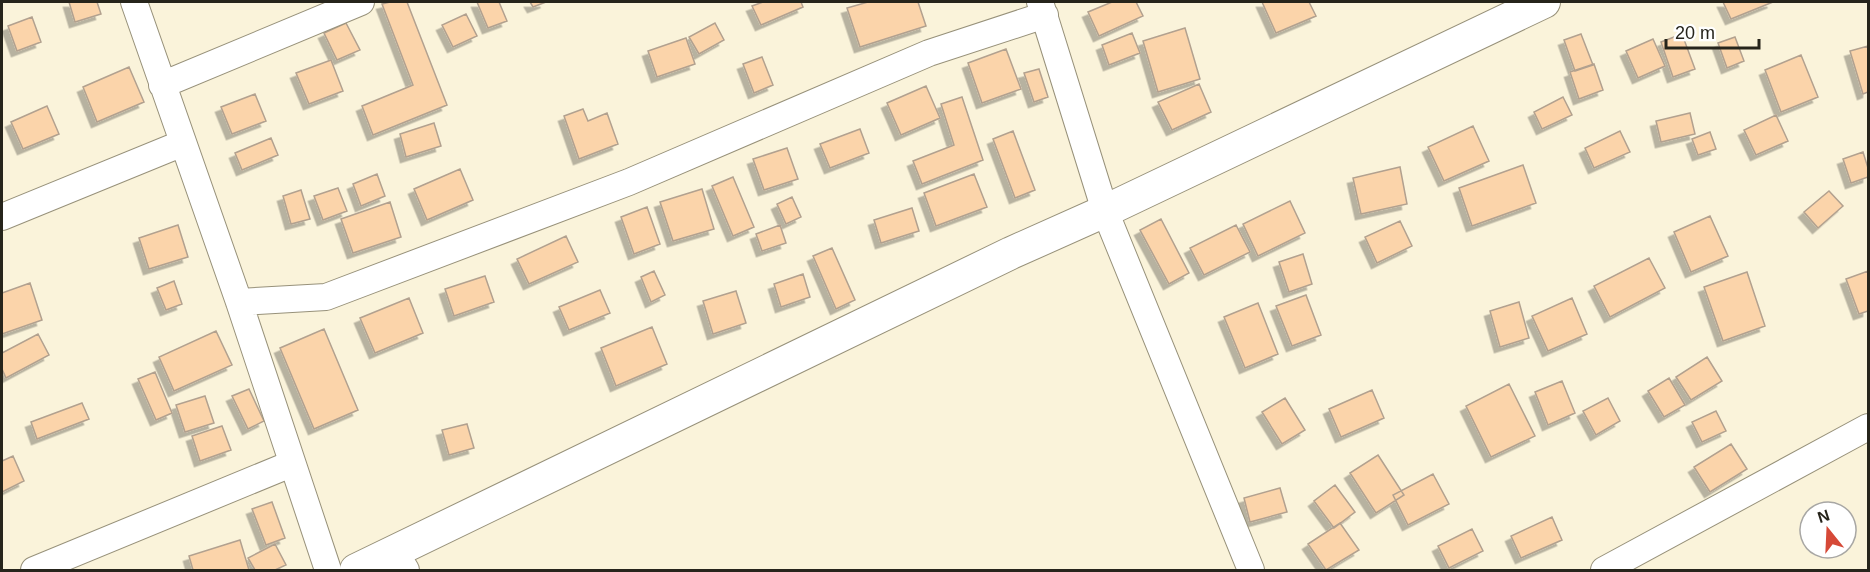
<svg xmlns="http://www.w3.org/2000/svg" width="1870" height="572" viewBox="0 0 1870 572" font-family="Helvetica,sans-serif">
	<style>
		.building { fill: #fbd4aa; stroke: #b2a18f; stroke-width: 1.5; filter: url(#shadow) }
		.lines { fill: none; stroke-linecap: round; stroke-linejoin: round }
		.minor-casing { stroke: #97917a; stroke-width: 28 }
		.tertiary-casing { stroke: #97917a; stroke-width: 34 }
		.minor { stroke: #fff; stroke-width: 26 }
		.tertiary { stroke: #fff; stroke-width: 32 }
	</style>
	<defs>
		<filter id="shadow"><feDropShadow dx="-5.5" dy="5.5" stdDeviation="0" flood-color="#0004"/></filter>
	</defs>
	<rect width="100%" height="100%" fill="#faf3da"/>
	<path class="building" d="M69,2H97L101,14L75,22Z
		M390,2H407L447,105L373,135L362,106L413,85L382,4Z
		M477,2H499L507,21L488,28Z
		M530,2H546L533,7Z
		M763,2H801L803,7L761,25L752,6Z
		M868,2H918L926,26L860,47L847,8Z
		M1112,2H1136L1143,16L1099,36L1088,12Z
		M1262,2H1309L1316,16L1276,33Z
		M1723,2H1773L1731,19Z
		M466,14L477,36L453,47L442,25Z
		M32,17L41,42L17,51L8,26Z
		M346,23L360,50L337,60L324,33Z
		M715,23L724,40L699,54L689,37Z
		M1185,28L1200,79L1158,92L1143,41Z
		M1132,33L1140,53L1109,65L1102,45Z
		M1581,34L1593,65L1575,71L1564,40Z
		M1682,34L1695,69L1673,77L1661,42Z
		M1735,37L1744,61L1727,68L1718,43Z
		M686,38L695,64L657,77L648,51Z
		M1653,39L1665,66L1638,78L1626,51Z
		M1868,46V92L1863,94L1850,51Z
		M1006,49L1021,89L982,103L968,63Z
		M1801,55L1818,97L1781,112L1765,70Z
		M762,57L773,85L754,93L743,64Z
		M331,60L343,91L309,104L296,73Z
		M1594,64L1603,90L1579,99L1570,72Z
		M129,67L144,102L97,122L83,87Z
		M1039,69L1048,97L1034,102L1024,73Z
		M1199,84L1211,112L1172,130L1158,102Z
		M926,86L940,118L901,135L887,103Z
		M255,94L266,121L232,134L221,107Z
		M962,97L983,160L922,184L913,161L954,145L941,104Z
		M1563,97L1572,115L1542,129L1534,112Z
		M47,106L59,134L23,149L11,122Z
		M583,109L588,121L607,113L618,144L579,159L564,116Z
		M1690,113L1695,134L1661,142L1656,121Z
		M1776,115L1788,141L1756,155L1744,130Z
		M434,123L441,146L406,157L400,134Z
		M1473,126L1489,161L1444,181L1428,147Z
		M860,129L869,153L830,168L820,144Z
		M1013,131L1035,190L1015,198L993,139Z
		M1620,131L1630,152L1594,168L1585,148Z
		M1710,132L1716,149L1698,155L1692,139Z
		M271,138L278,155L242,170L235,153Z
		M787,148L798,179L764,190L753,159Z
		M1863,152L1868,168V177L1851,183L1843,159Z
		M1523,165L1536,203L1472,226L1459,188Z
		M1400,167L1407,204L1361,214L1353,178Z
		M460,169L473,200L427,220L414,189Z
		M377,174L385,196L361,206L353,184Z
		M974,174L987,207L936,226L924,193Z
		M733,177L754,227L733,236L712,186Z
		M338,188L347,211L323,220L314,196Z
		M702,189L714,229L673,241L660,202Z
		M301,190L310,219L291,224L283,196Z
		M1829,191L1843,206L1818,228L1804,212Z
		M792,197L801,217L786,224L777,204Z
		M1290,201L1305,233L1258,256L1243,224Z
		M390,202L401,237L353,253L341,219Z
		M647,207L660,244L634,254L621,217Z
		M912,208L919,231L881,243L874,220Z
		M1710,216L1728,256L1691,272L1674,232Z
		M1161,219L1189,273L1169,284L1140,230Z
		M1400,221L1412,246L1377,263L1365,237Z
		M178,225L188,257L149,269L139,238Z
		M780,225L786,243L762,251L756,234Z
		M1236,225L1250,252L1204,275L1190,248Z
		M566,236L578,262L529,284L517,259Z
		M832,248L855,300L836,309L813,256Z
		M1303,254L1312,284L1289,292L1279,262Z
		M1649,258L1665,288L1610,317L1594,286Z
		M654,271L665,295L651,302L641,277Z
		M1868,271V311L1859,314L1846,279Z
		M1747,272L1765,326L1723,341L1704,287Z
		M803,274L810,297L781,307L774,284Z
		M485,276L494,302L454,316L445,289Z
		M174,281L182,304L166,310L157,288Z
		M30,283L42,320L2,334V293Z
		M600,290L610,313L569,330L559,307Z
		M736,291L746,323L713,334L703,301Z
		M1306,295L1321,335L1292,346L1276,306Z
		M409,298L423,333L375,353L360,318Z
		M1572,298L1587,334L1548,351L1532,316Z
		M1519,302L1529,338L1500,347L1490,311Z
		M1258,303L1278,354L1245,368L1224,317Z
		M652,327L667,364L616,386L601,348Z
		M324,329L358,410L314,429L280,348Z
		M216,331L232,365L174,391L159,357Z
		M38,334L49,355L6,378L2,369V353Z
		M1707,357L1722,381L1691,400L1676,377Z
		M155,372L172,413L156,420L138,379Z
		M1669,378L1685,405L1664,417L1648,391Z
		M1562,381L1575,413L1548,425L1535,392Z
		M1509,384L1535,436L1491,457L1466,406Z
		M249,389L264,421L248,429L232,396Z
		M1372,390L1384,418L1341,437L1329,409Z
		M205,396L214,423L185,432L176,405Z
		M1285,398L1305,430L1282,444L1262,412Z
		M1608,398L1620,421L1596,435L1583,411Z
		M82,403L89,419L37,439L31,422Z
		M1716,411L1726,431L1702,442L1692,422Z
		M467,424L474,448L449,455L442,430Z
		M222,426L231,450L200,461L192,436Z
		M1731,444L1747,469L1710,492L1694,467Z
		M1378,455L1404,495L1376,513L1350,473Z
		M13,456L24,481L2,492V461Z
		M1433,474L1449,504L1408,525L1393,495Z
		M1335,485L1355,512L1334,528L1314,501Z
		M1280,488L1287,512L1250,522L1244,498Z
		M272,502L285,538L266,545L252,509Z
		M1552,517L1562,540L1521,558L1511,536Z
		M1340,523L1359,550L1326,570L1308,544Z
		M1472,529L1483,551L1449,568L1438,546Z
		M240,540L249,570H193L189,556Z
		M275,544L286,565L275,570H255L248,558Z"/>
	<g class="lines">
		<defs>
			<path id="minor" d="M134,2L239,302L328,570
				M1040,2L1105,211L1251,570
				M162,85L361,2
				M2,217L183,143
				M239,302L326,297L629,182L929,53L1045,15
				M395,552L406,570
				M34,570L291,464
				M1604,570L1868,427"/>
			<path id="tertiary" d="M356,570L1011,253L1105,211L1544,2"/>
		</defs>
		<use href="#minor" class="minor-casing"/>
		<use href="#tertiary" class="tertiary-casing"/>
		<use href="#minor" class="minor"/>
		<use href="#tertiary" class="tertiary"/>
	</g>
	<rect width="1870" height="572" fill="none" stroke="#26241b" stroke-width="6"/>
	<g transform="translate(1828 530) rotate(342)"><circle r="28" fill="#ffffff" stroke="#a8a7a4" stroke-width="1.5"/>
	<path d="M0-4.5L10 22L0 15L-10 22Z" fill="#d64937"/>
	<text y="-9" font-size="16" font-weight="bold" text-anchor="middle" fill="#26241b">N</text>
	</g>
	<path d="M1666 39v9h93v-9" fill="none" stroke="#26241b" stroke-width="3"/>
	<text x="1675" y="39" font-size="18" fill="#26241b" stroke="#ffffff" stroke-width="4.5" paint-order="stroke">20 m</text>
</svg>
